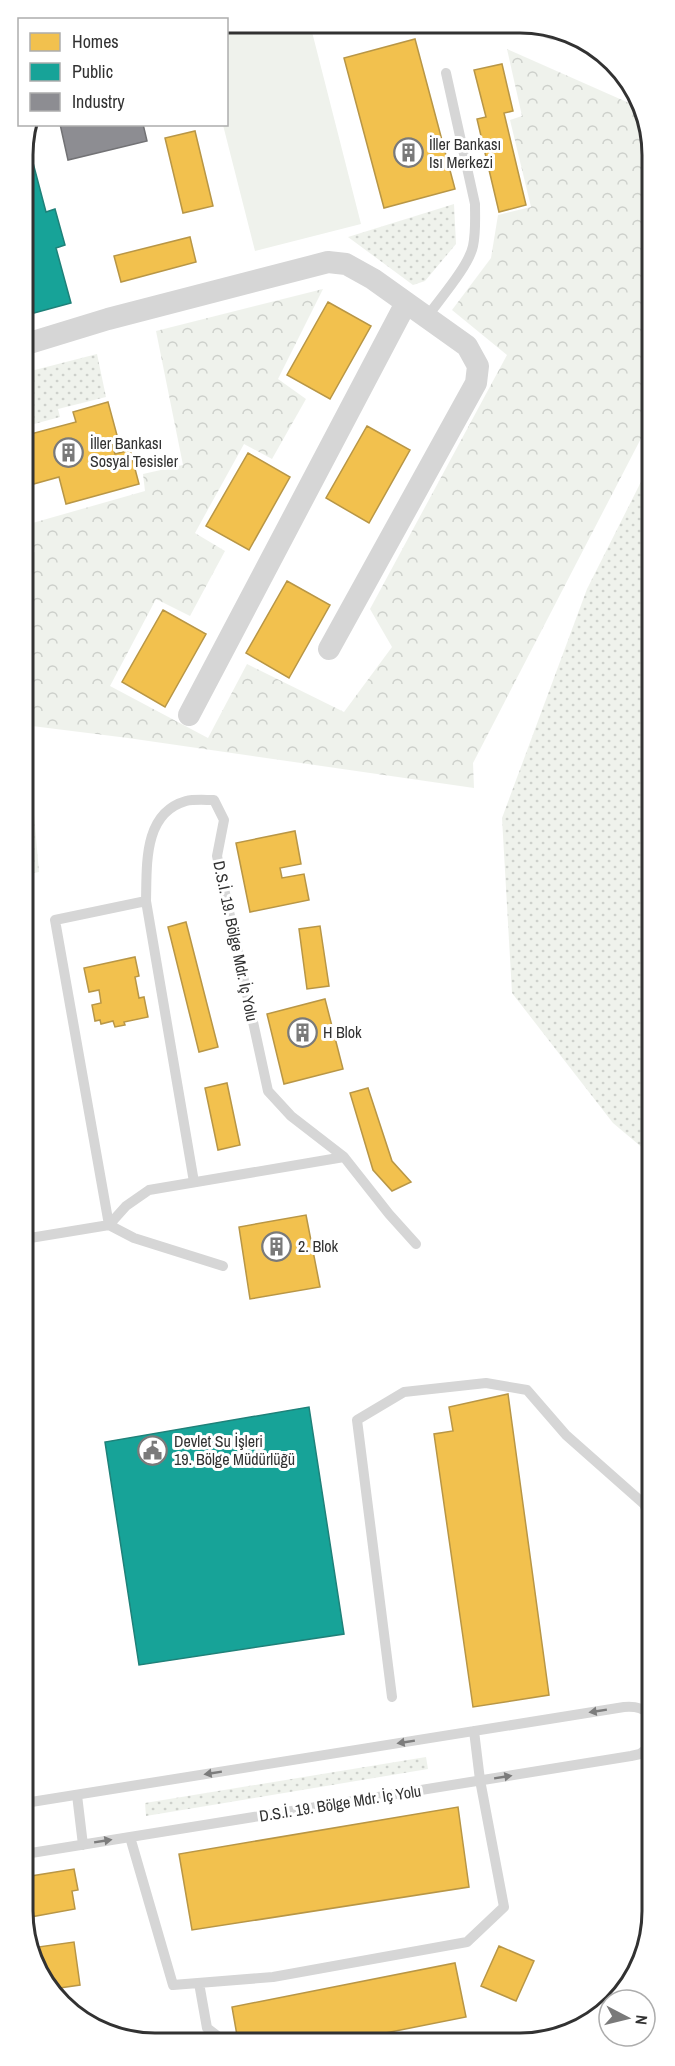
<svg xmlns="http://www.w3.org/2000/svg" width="675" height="2066" viewBox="0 0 675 2066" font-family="'Archivo Narrow',sans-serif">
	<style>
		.grass { fill: url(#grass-dots) }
		.forest { fill: url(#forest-crowns) }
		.garden { fill: #eff2ec }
		.homes { fill: #f2c14e; stroke: #b89646; stroke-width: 1.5 }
		.public { fill: #17a398; stroke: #1f8179; stroke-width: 1.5 }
		.industry { fill: #8d8d92; stroke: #727275; stroke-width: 1.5 }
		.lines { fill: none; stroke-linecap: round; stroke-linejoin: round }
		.service { stroke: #d6d6d6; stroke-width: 10 }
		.minor { stroke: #d6d6d6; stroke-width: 22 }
		.oneway { fill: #7c7c7c }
		.labels { text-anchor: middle; stroke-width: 6; stroke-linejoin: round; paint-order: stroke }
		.poi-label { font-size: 16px; fill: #323232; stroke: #fff; text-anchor: start }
		.street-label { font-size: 16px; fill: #323232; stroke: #fff }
		.rim { fill: none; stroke: #323232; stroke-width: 3 }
	</style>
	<defs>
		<pattern id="grass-dots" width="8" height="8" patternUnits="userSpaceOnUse" patternTransform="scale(1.5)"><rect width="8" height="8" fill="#eff2ec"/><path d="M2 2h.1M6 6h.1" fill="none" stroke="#cdd0cb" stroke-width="1.8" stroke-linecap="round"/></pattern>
		<pattern id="forest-crowns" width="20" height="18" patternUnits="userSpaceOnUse" patternTransform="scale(1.5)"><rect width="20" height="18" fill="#eff2ec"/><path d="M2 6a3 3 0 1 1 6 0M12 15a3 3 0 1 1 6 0" fill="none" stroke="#cdd0cb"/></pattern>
	</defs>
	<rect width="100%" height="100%" fill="#fff"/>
	<path class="grass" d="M454,204L456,244L425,281L413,285L348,237Z
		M97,354L106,397L58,409L60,417L23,427V373Z
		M650,464L651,1155L613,1123L512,993L502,818L587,589Z
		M24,780L32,791L39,872L24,875Z
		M426,1757L428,1769L146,1816L145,1803Z"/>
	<path class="forest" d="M507,49L638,107L650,129V421L473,763L474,788L128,738L24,725L23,555L35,552L29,524L145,491L143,474L183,465L156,331L323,289L278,379L306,399L272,459L244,444L195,533L225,551L190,616L156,599L110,686L208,738L247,664L344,712L392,647L370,609L507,355L452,310L491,258L498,215L531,207L510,120L522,116Z"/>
	<path class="garden" d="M267,23L310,24L361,224L255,251L223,125L226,124L227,34Z"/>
	<path class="homes" d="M415,39L455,189L384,208L344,58Z
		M502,64L513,111L504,113L526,205L499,212L477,119L486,117L474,70Z
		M195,131L213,206L183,213L165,138Z
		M190,237L196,262L121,282L114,256Z
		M328,302L371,326L330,399L287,375Z
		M108,402L118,439L111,441L115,454L130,450L139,484L66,504L59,477L23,487V436L76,422L73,412Z
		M367,426L410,450L369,523L326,498Z
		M248,453L290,477L249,550L206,526Z
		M287,581L330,605L289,678L246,653Z
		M163,610L206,634L165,707L122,682Z
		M295,831L301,864L280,868L282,878L304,874L309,900L250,912L236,843Z
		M186,922L218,1047L199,1052L168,927Z
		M320,926L329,986L307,989L299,929Z
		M135,957L139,976L135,977L139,998L144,997L148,1017L124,1022L125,1025L115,1027L113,1021L101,1024L100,1020L95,1021L92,1005L101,1003L100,996L99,990L89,992L84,968Z
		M325,999L343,1069L284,1084L267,1014Z
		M227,1083L240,1145L218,1150L205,1088Z
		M368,1088L392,1161L411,1182L392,1191L373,1170L350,1093Z
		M306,1215L320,1287L250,1299L239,1227Z
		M508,1394L549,1695L473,1707L434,1434L453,1431L449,1407Z
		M458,1807L469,1887L192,1930L179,1854Z
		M74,1869L78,1890L72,1891L75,1909L25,1918V1877Z
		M74,1942L80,1985L53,1989L31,1948Z
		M499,1946L534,1961L516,2001L481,1986Z
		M455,1963L466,2017L345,2041H275V2037L257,2041H238L232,2007Z
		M84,2010L85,2017L73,2011Z"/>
	<path class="public" d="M32,159L46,212L55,209L65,245L56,248L71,303L23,316V161Z
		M309,1407L344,1634L139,1665L105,1442Z"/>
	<path class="industry" d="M60,124H143L147,141L68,160Z"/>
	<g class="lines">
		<path class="service" d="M427,317C439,300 469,266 473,246C476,232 475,218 475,204L446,73
			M146,901L55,920L109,1225L134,1238L223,1266
			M194,1182L146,901C147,865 143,813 186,801C194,799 205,800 214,800L224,820L217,856L268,1091L291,1116L344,1157L389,1214L416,1244
			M24,1239L109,1225L126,1206L149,1190L344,1157
			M392,1697L357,1420L404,1392L486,1383L527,1390L566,1435L644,1504L652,1522
			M77,1795L83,1845
			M25,1803L624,1707C636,1706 645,1708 652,1718
			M130,1837L173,1985L273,1977L467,1942L504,1907L480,1780L474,1731
			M25,1854L631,1756L640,1754L652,1744
			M199,1983L207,2028L224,2041"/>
		<path class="minor" d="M542,25L554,29
			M23,345L108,319L328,262L346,264L373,279L467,346L478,366L476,383L329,649
			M189,715L406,303"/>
	</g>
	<defs><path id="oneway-solid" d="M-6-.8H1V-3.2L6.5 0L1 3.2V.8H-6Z" transform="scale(1.5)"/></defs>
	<g class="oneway">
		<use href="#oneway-solid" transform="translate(598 1711) rotate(171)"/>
		<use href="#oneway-solid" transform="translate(406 1742) rotate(171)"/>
		<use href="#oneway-solid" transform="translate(213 1773) rotate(171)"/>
		<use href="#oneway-solid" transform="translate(503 1777) rotate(-9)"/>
		<use href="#oneway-solid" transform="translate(103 1841) rotate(-9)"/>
	</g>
	<defs>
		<symbol id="building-ring" viewBox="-11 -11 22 22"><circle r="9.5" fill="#fff" stroke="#7a7a7a" stroke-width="1.5"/><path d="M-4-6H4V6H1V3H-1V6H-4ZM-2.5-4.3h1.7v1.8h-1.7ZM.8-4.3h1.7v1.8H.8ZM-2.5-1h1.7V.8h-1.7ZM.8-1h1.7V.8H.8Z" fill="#7a7a7a"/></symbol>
		<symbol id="civic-ring" viewBox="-11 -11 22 22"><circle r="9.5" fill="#fff" stroke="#7a7a7a" stroke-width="1.5"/><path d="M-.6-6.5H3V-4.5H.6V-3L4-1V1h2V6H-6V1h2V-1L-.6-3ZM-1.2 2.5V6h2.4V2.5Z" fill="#7a7a7a"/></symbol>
	</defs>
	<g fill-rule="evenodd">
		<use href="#building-ring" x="392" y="136" width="33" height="33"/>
		<use href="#building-ring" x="52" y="436" width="33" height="33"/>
		<use href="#building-ring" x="286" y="1016" width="33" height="33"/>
		<use href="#building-ring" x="260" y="1230" width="33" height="33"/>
		<use href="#civic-ring" x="136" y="1434" width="33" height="33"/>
	</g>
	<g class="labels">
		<g class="poi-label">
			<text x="429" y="150">İller Bankası<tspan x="429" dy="18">Isı Merkezi</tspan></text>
			<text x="90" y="449">İller Bankası<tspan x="90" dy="18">Sosyal Tesisler</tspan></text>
			<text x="323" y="1038">H Blok</text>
			<text x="298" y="1252">2. Blok</text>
			<text x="174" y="1447">Devlet Su İşleri<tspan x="174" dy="18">19. Bölge Müdürlüğü</tspan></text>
		</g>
		<g class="street-label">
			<text transform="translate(236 941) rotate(78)" y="6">D.S.İ. 19. Bölge Mdr. İç Yolu</text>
			<text transform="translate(340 1803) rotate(-9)" y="6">D.S.İ. 19. Bölge Mdr. İç Yolu</text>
		</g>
	</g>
	<path d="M0 0H675V2066H0ZM155 33H520A122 122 0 0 1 642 155V1911A122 122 0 0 1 520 2033H155A122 122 0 0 1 33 1911V155A122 122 0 0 1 155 33Z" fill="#fff" fill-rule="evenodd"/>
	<path class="rim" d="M155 33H520A122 122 0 0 1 642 155V1911A122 122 0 0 1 520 2033H155A122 122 0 0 1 33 1911V155A122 122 0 0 1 155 33Z"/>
	<rect x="18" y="18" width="210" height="108" fill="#ffffff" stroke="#adadad" stroke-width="1.5"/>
	<rect x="30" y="33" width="30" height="18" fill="#f2c14e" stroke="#adadad" stroke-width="1.5"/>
	<text x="72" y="48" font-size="18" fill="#323232">Homes</text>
	<rect x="30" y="63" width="30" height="18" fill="#17a398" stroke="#adadad" stroke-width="1.5"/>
	<text x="72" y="78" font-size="18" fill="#323232">Public</text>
	<rect x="30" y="93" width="30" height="18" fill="#8d8d92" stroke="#adadad" stroke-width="1.5"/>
	<text x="72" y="108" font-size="18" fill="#323232">Industry</text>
	<g transform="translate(627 2018) rotate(97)"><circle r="28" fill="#ffffff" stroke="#adadad" stroke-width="1.5"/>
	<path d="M0-4.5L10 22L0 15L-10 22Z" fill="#7a7a7a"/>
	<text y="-9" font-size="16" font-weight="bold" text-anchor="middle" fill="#323232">N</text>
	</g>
</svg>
